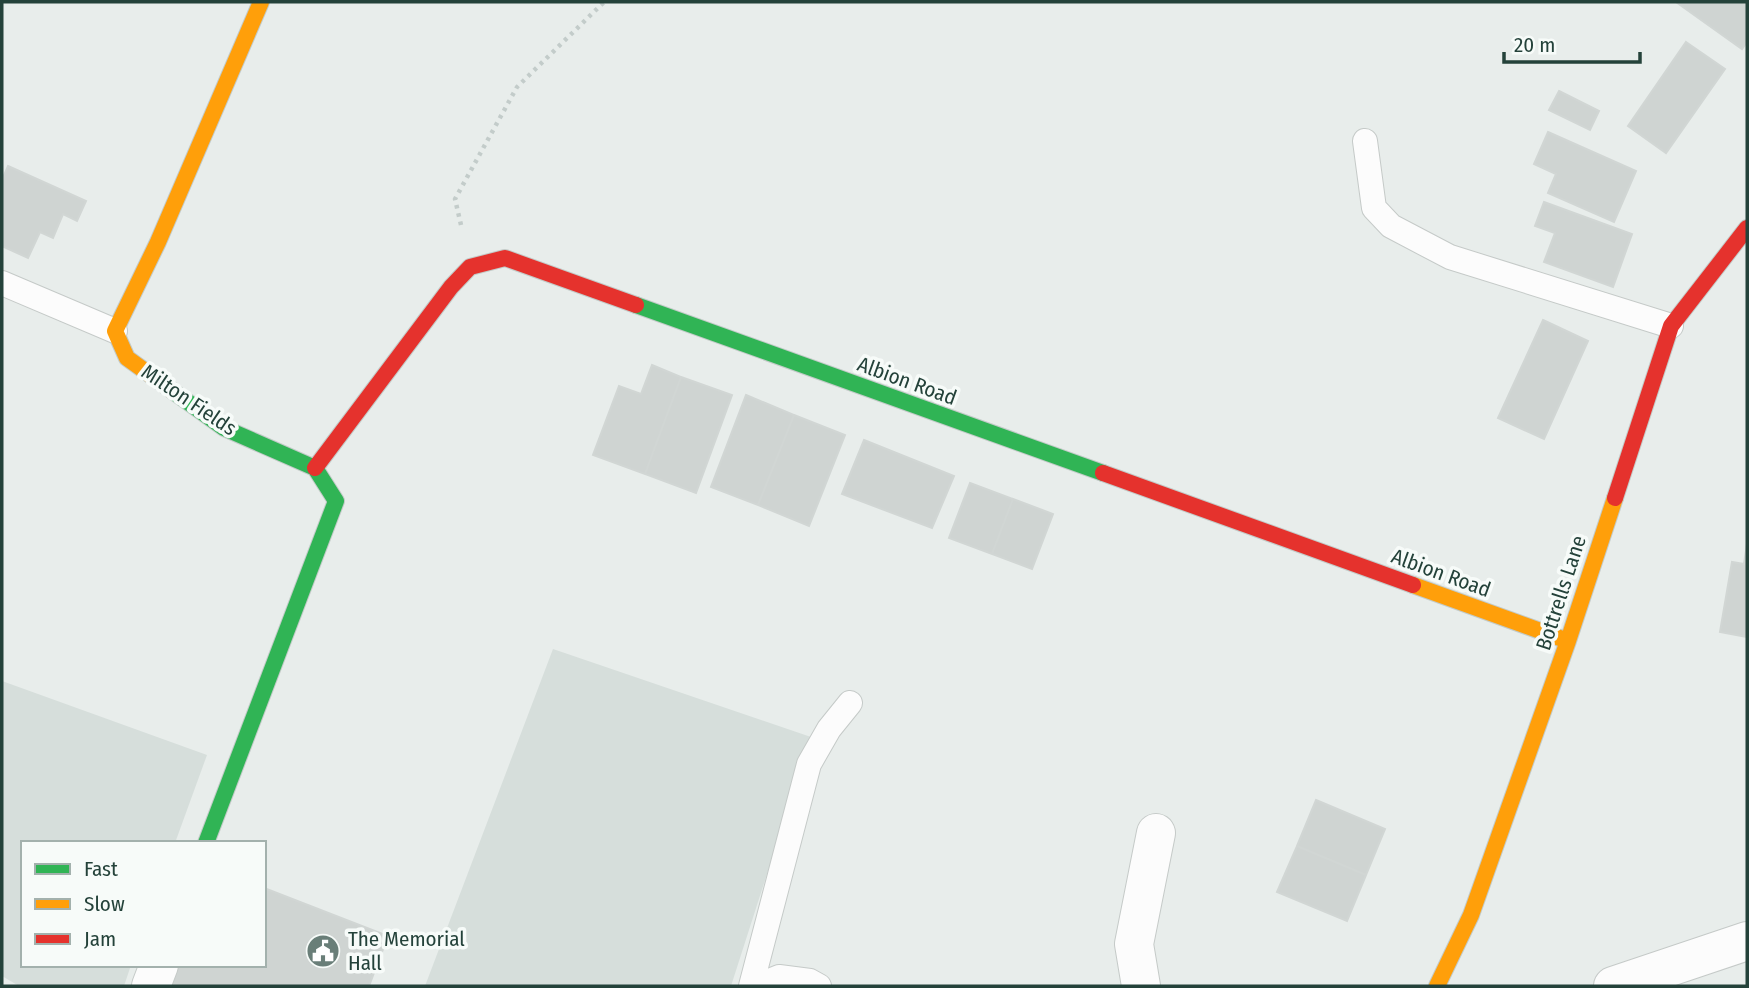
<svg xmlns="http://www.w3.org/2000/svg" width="1749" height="988" viewBox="0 0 1749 988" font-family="'Fira Sans Condensed',sans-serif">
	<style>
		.built { fill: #d6dedb }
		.building { fill: #cfd4d2; stroke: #d1d6d4; stroke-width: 2 }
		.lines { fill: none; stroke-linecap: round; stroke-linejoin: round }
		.lane-casing { stroke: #c5cac8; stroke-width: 26 }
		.street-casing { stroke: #c5cac8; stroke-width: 40 }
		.fast-casing { stroke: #c3cbc8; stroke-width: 18 }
		.slow-casing { stroke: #c3cbc8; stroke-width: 18 }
		.jam-casing { stroke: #c3cbc8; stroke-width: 18 }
		.path { stroke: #c3ccca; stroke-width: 4.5; stroke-dasharray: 3.5 5; stroke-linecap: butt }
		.lane { stroke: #fcfcfc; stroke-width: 24 }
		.street { stroke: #fcfcfc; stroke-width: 38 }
		.fast { stroke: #30b455; stroke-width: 16 }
		.slow { stroke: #ff9f0a; stroke-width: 16 }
		.jam { stroke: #e5322d; stroke-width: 16 }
		.labels { text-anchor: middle; stroke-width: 7; stroke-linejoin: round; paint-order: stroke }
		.street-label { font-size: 21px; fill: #24423a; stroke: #f7fbf9 }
		.poi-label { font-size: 21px; fill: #24423a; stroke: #f7fbf9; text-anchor: start }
	</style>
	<rect width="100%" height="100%" fill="#e8edeb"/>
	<path class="built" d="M553,649L811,737L731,986H425Z
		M2,681L207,755L175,843H23V965H131L124,986H19L2,976Z"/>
	<path class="building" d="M1676,2H1747V42L1742,49Z
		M1686,42L1725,69L1666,153L1628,126Z
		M1559,91L1599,111L1590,130L1549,110Z
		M1548,132L1636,171L1614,222L1548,193L1556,174L1534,164Z
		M8,166L86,201L77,221L63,214L53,238L40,232L28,258L2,246V180Z
		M1544,202L1632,234L1613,287L1544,262L1555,233L1535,226Z
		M1543,320L1588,341L1544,439L1498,418Z
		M652,365L681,377L645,474L593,455L619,386L641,394Z
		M681,377L732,395L696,493L645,474Z
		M746,395L794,415L758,505L711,487Z
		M794,415L845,435L809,526L758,505Z
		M864,440L954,476L932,528L842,494Z
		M970,483L1013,499L992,554L949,538Z
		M1013,499L1053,514L1032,569L992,554Z
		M1747,544V637L1720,632L1732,562L1744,564Z
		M1316,800L1385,829L1366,875L1297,846Z
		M1297,846L1366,875L1347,921L1277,892Z
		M264,888L388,936L369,986H162L170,965H264Z"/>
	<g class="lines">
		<defs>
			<path id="lane" d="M1365,141L1374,208L1391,226L1450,257L1671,326
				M2,283L115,331
				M751,986L809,764L829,729L850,703
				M757,986L779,977L810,981L819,986"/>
			<path id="street" d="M151,986L159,965
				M1141,986L1134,944L1156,833
				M1613,986L1747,941"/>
			<path id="fast" d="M636,305L1103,473
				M174,392L224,428L315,468L336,501L206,843"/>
			<path id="slow" d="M174,392L127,358L115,331L158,242L261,2
				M1413,585L1568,641
				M1437,986L1471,915L1568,641L1615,498"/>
			<path id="jam" d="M315,468L451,287L470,267L505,258L636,305
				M1103,473L1413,585
				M1615,498L1671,326L1747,228"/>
		</defs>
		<use href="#lane" class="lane-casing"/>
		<use href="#street" class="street-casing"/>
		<use href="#fast" class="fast-casing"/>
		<use href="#slow" class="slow-casing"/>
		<use href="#jam" class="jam-casing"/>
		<path class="path" d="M461,225L455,199L517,87L604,2"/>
		<use href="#lane" class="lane"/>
		<use href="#street" class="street"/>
		<use href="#fast" class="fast"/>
		<use href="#slow" class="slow"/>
		<use href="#jam" class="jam"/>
	</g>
	<defs>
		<symbol id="civic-disc" viewBox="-11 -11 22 22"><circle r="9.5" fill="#697e78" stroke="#f7fbf9"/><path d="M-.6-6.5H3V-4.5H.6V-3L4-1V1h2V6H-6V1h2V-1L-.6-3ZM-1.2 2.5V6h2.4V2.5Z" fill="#fff"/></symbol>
	</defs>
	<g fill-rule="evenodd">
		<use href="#civic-disc" x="304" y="932" width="38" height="38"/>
	</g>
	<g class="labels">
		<g class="street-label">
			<text transform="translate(907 381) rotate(20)" y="7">Albion Road</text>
			<text transform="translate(189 400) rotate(34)" y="7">Milton Fields</text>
			<text transform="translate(1441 573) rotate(20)" y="7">Albion Road</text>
			<text transform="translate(1561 593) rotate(-72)" y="7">Bottrells Lane</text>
		</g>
		<g class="poi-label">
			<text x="348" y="946">The Memorial<tspan x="348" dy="24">Hall</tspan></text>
		</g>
	</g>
	<rect width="1749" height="988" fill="none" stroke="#24423a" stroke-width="7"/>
	<rect x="21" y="841" width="245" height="126" fill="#f7fbf9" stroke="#a3b1ad" stroke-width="2"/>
	<rect x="35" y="864" width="35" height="10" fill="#30b455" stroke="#a3b1ad" stroke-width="2"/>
	<text x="84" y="876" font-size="21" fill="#24423a">Fast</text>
	<rect x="35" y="899" width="35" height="10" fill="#ff9f0a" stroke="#a3b1ad" stroke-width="2"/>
	<text x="84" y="911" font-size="21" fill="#24423a">Slow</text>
	<rect x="35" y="934" width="35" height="10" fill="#e5322d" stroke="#a3b1ad" stroke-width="2"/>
	<text x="84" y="946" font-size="21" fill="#24423a">Jam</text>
	<path d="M1504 52v10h136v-10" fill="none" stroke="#24423a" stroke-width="3.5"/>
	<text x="1514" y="52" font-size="21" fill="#24423a" stroke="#f7fbf9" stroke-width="5" paint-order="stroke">20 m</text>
</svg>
